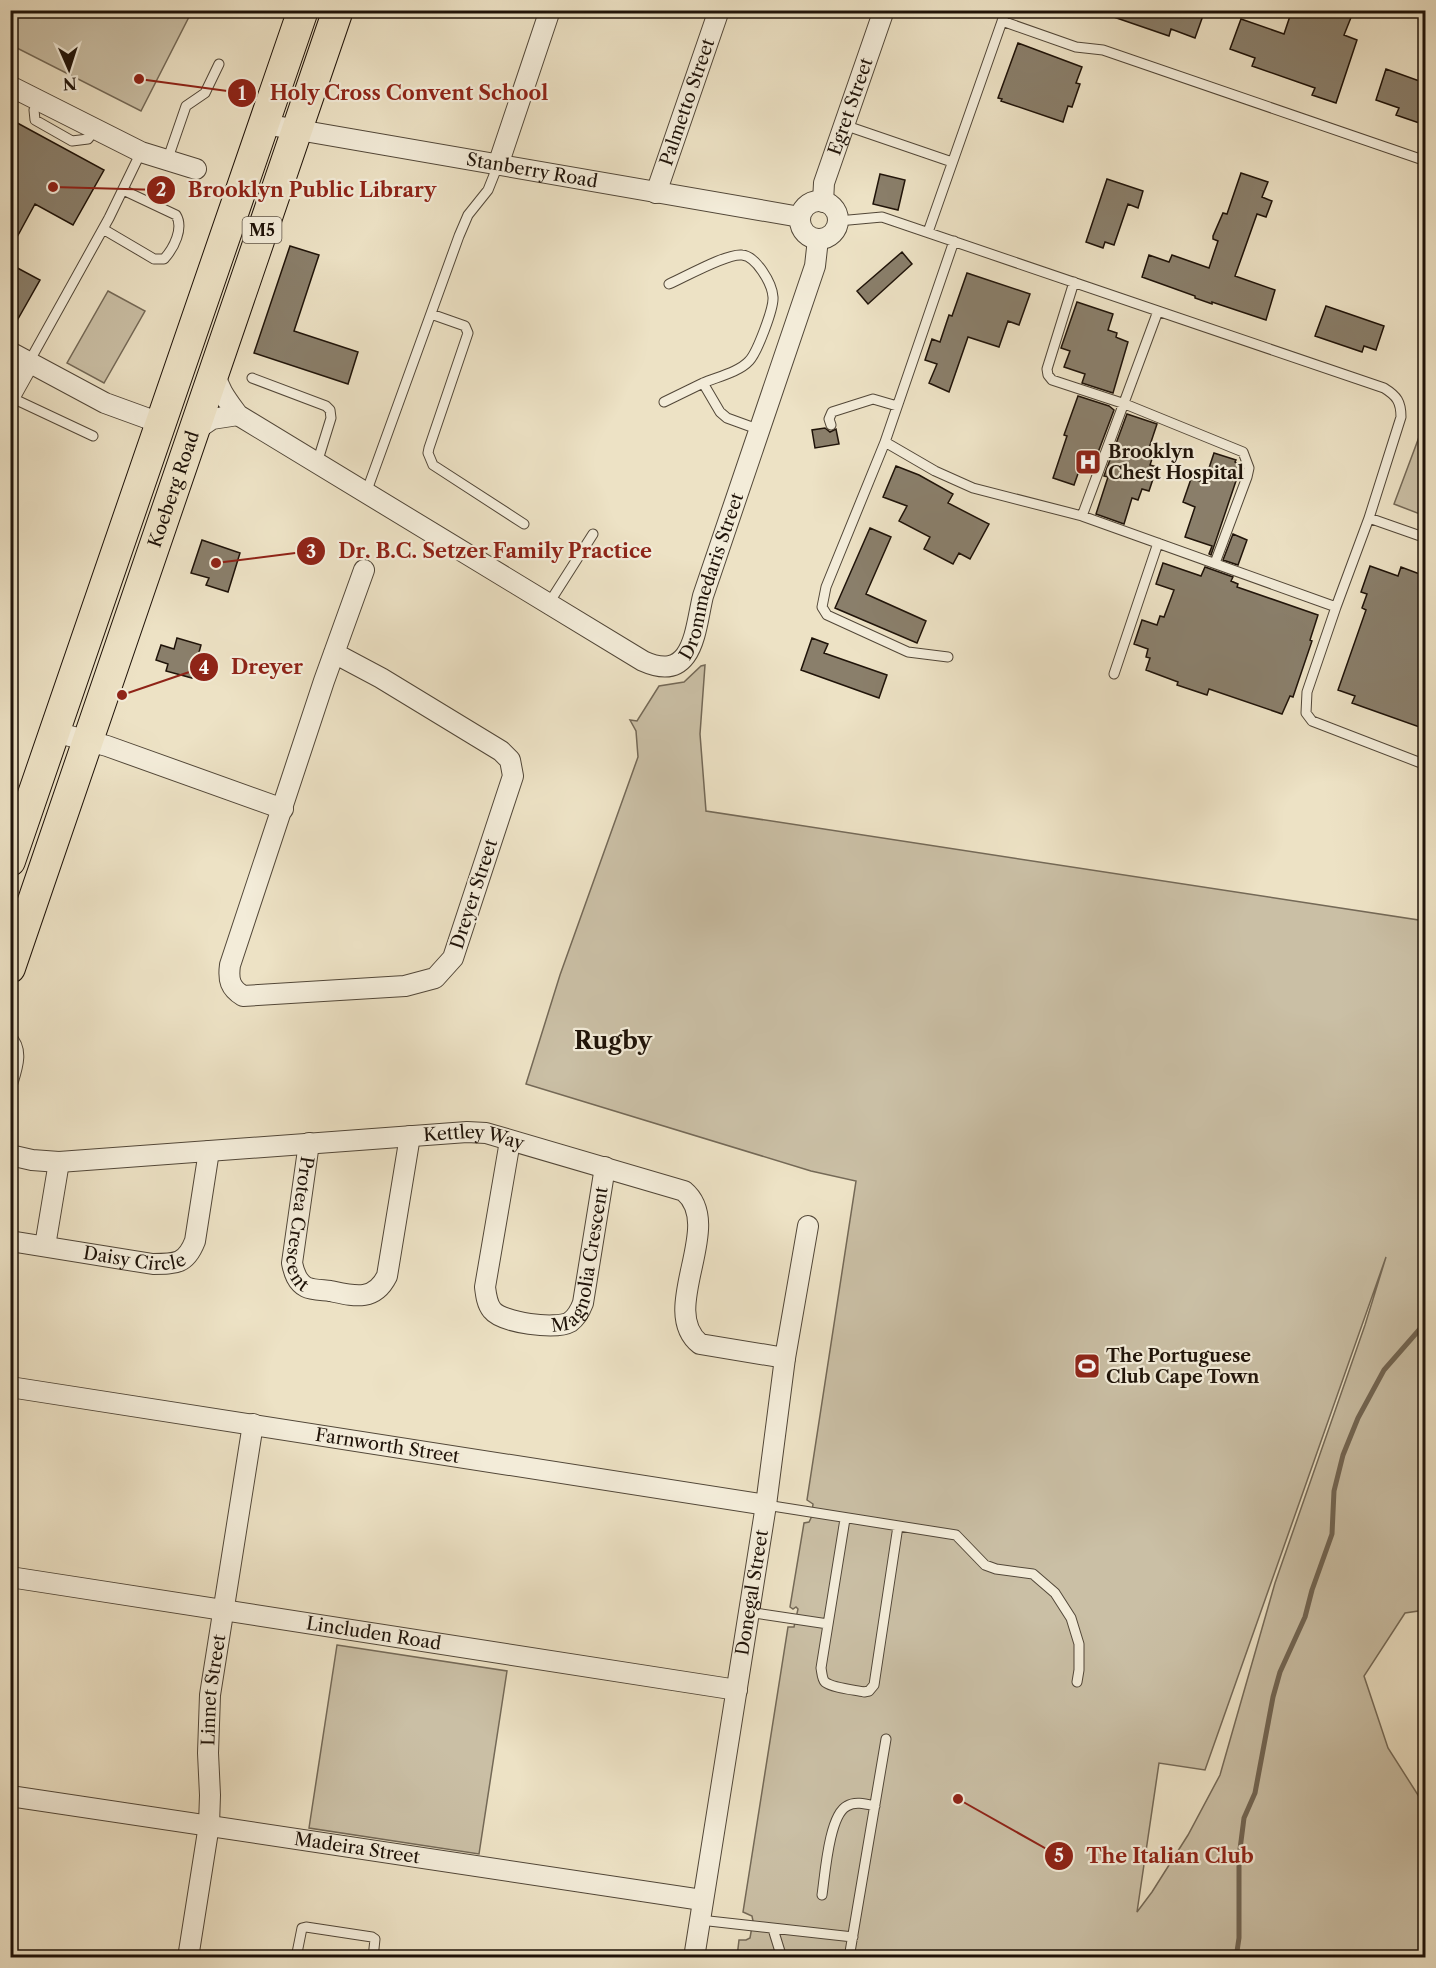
<svg xmlns="http://www.w3.org/2000/svg" width="1436" height="1968" viewBox="0 0 1436 1968" font-family="'Libre Caslon Text',serif">
	<style>
		.green { fill: #cabfa5; stroke: #746957; stroke-width: 1.5; fill-rule: evenodd }
		.lines { fill: none; stroke-linecap: round; stroke-linejoin: round }
		.stream { stroke: #716553; stroke-width: 5 }
		.building { fill: #8a7f6b; stroke: #1f1309; stroke-width: 1.5 }
		.lane-casing { stroke: #524738; stroke-width: 11 }
		.street-casing { stroke: #524738; stroke-width: 22 }
		.primary-casing { stroke: #1f1309; stroke-width: 32 }
		.lane { stroke: #f3ecd9; stroke-width: 9 }
		.street { stroke: #f3ecd9; stroke-width: 20 }
		.primary { stroke: #ede2c5; stroke-width: 30 }
		.labels { text-anchor: middle; stroke-width: 4.5; stroke-linejoin: round; paint-order: stroke }
		.shield { fill: #f3ecd9; stroke: #5f5447; stroke-width: 1.5 }
		.shield-label { font-size: 16px; font-weight: bold; fill: #1f1309 }
		.street-label { font-size: 18px; fill: #1f1309; stroke: #f3ecd9 }
		.poi-label { font-size: 18px; font-weight: bold; fill: #1f1309; stroke: #f3ecd9; text-anchor: start }
		.district-label { font-size: 24px; font-weight: bold; fill: #1f1309; stroke: #f3ecd9 }
		.leader { fill: none; stroke: #8f2418; stroke-width: 2 }
		.callout-dot { fill: #8f2418; stroke: #f3ecd9; stroke-width: 2 }
		.mark-label { font-size: 18px; text-anchor: middle; font-weight: bold; fill: #fff }
		.callout-label { font-size: 20px; text-anchor: middle; font-weight: bold; fill: #8f2418; stroke: #f3ecd9; stroke-width: 4.5; stroke-linejoin: round; paint-order: stroke }
	</style>
	<rect width="100%" height="100%" fill="#ede2c5"/>
	<filter id="stains"><feTurbulence type="fractalNoise" baseFrequency=".00333" numOctaves="4"/><feColorMatrix values="0 0 0 0 .2 0 0 0 0 .09 0 0 0 0 .02 0 0 0 .5 -.17"/></filter>
	<radialGradient id="worn" r=".72"><stop offset=".6" stop-color="#630" stop-opacity="0"/><stop offset="1" stop-color="#630" stop-opacity=".3"/></radialGradient>
	<path class="green" d="M10,11L11,10L192,11L141,111L11,45Z
		M108,291L145,311L104,383L67,363Z
		M1425,421V516L1394,504Z
		M705,665L700,734L706,811L1425,921V1610L1405,1613L1364,1676L1388,1748L1425,1806V1957H737L739,1940H746L750,1938L753,1921L752,1916L743,1912L788,1627H794L798,1609L796,1607L793,1609L790,1607L804,1523L809,1522L811,1518L813,1504L807,1500L856,1181L811,1171L526,1084L560,975L638,757L636,731L630,720L637,721L659,686L684,682L701,666ZM1386,1257L1365,1325L1275,1583L1220,1775L1188,1835L1152,1892L1137,1912L1159,1763L1205,1770Z
		M337,1645L507,1671L479,1854L309,1828Z"/>
	<g class="lines">
		<path class="stream" d="M1236,1958L1239,1938V1857L1244,1818L1255,1793L1273,1697L1280,1672L1305,1617L1312,1590L1332,1534L1334,1491L1343,1455L1358,1418L1384,1370L1426,1322"/>
	</g>
	<path class="building" d="M1103,10H1205L1195,38L1171,29L1169,36L1102,13Z
		M1292,10H1354L1344,35L1357,40L1336,103L1312,95L1315,88L1252,66L1255,58L1230,49L1241,19L1284,34Z
		M1018,43L1082,67L1076,83L1080,84L1072,107L1068,106L1063,122L1001,101L1002,99L998,98Z
		M1386,69L1425,83V125L1396,115L1399,108L1376,100Z
		M10,119L104,170L73,225L35,204L10,250Z
		M1241,173L1268,182L1262,197L1272,201L1266,217L1257,214L1235,276L1275,290L1266,320L1212,302V304L1195,298V296L1142,277L1149,255L1169,262L1172,255L1209,268L1218,241L1213,239V236L1223,213L1227,214Z
		M880,174L905,180L898,210L873,204Z
		M1107,179L1143,191L1138,208L1128,204L1114,245L1105,242L1103,248L1086,242Z
		M290,246L319,255L294,331L358,352L348,384L254,353Z
		M902,252L912,264L868,304L857,291Z
		M10,264L40,280L10,333Z
		M967,273L1030,294L1019,325L1008,321L999,347L968,337L949,392L929,383L937,364L925,360L932,339L940,342L949,315L952,316Z
		M1077,302L1113,314L1108,330L1117,333L1116,337L1118,338L1128,342L1113,393L1082,383L1085,374L1064,367L1070,351L1061,348Z
		M1326,306L1384,326L1376,350L1364,346L1362,352L1315,336Z
		M1078,396L1109,406L1114,410L1091,471L1080,468L1074,485L1053,478L1067,436L1064,435Z
		M1127,414L1157,424L1148,451L1154,453L1150,465L1157,467L1149,491L1142,489L1138,500L1132,498L1124,524L1096,514L1108,477L1104,476Z
		M825,428L830,432L836,429L839,444L815,448L812,430Z
		M1214,453L1236,460L1235,462L1241,466L1211,555L1209,554L1212,546L1185,537L1195,507L1183,502L1191,479L1200,481L1202,476L1206,477Z
		M896,466L919,475L953,494L948,503L989,524L970,559L959,553L953,564L924,549L930,537L899,521L907,506L883,497Z
		M870,528L891,537L866,594L926,621L917,643L835,608Z
		M1233,534L1247,540L1238,565L1223,560Z
		M202,540L240,553L228,592L206,585L209,578L191,573Z
		M1163,563L1201,576L1205,567L1233,577L1231,581L1238,584L1237,587L1318,615L1310,640L1312,641L1293,697L1290,696L1282,714L1209,689L1207,695L1177,685L1178,682L1146,670L1150,658L1146,657L1148,649L1134,644L1142,620L1157,625L1160,616L1164,617L1174,590L1156,584Z
		M1370,566L1398,576L1401,567L1425,576V729L1352,703L1355,696L1338,690L1366,610L1362,608L1367,594L1361,592Z
		M177,638L201,645L192,678L166,671L168,664L156,660L161,645L174,649Z
		M812,638L828,644L824,653L887,675L879,698L801,670Z"/>
	<g class="lines">
		<defs>
			<path id="lane" d="M1002,21L1076,47L1103,50L1426,161
				M38,101L34,110L35,120L72,141L88,139L95,130
				M844,125L952,162
				M167,161L186,106L205,93L219,64
				M838,221L882,217L1384,388C1397,396 1401,402 1401,417L1369,518L1336,607L1307,692L1306,713L1312,721L1426,765
				M103,229L154,259H164C174,248 184,228 176,215L123,190
				M928,232L1006,10
				M1074,282L1047,369L1048,375L1052,380L1125,404L1243,452L1249,468L1247,477L1215,563
				M669,284C685,277 727,253 742,255C756,256 772,283 773,297C774,308 757,353 749,361C739,372 717,377 703,383
				M431,314L465,326L468,333L429,448L428,453L433,465L524,524
				M29,362L109,218L141,152
				M252,378L326,406L330,410L331,418L317,463
				M10,397L93,436
				M664,402L703,383L720,412L727,418L760,430
				M831,425L829,419L832,412L873,399L897,406
				M885,442L935,471L973,488L1082,516L1336,607
				M366,493L459,236L468,215L488,190L498,165
				M1082,516L1158,311
				M1369,518L1426,538
				M549,603L593,534
				M948,657L908,652L827,615L822,607L826,587L885,442L954,241
				M1114,674L1158,543
				M10,1035C27,1051 15,1074 10,1093
				M766,1505L956,1535L985,1565L996,1569L1033,1574L1055,1593L1071,1618L1079,1644V1670L1077,1682
				M845,1519L821,1668C822,1673 822,1679 825,1682C832,1688 855,1690 864,1692L869,1691L874,1685L898,1526
				M748,1612L828,1624
				M822,1895C825,1875 829,1815 847,1806C855,1801 866,1804 875,1806
				M700,1920L853,1937
				M773,1929L782,1958
				M296,1958L302,1928L306,1927L372,1937L375,1939L373,1958
				M849,1958L886,1739"/>
			<g id="street">
				<path d="M10,86L141,152L196,169"/>
				<path id="s1" d="M264,124L800,217"/>
				<path d="M498,165L550,10"/>
				<path id="s2" d="M656,193L719,10"/>
				<circle cx="819" cy="220" r="19"/>
				<path id="s3" d="M823,202L824,183L884,10"/>
				<path d="M10,352L105,403L160,423"/>
				<path id="s4" d="M214,370C218,389 227,400 238,415L643,661C694,684 695,629 703,596L815,266L818,239"/>
				<path d="M10,396L29,362"/>
				<path d="M193,432L212,419L238,415"/>
				<path d="M334,653L381,678L501,751L510,760L513,776L453,958L435,978L405,986L243,996C230,988 228,980 230,965L324,681L364,570"/>
				<path d="M55,732L107,746L283,809"/>
				<path id="s5" d="M510,1141L485,1287C486,1295 487,1304 492,1310C502,1323 556,1330 570,1322C577,1317 580,1311 583,1303L605,1167"/>
				<path id="s6" d="M309,1143L292,1263C294,1273 297,1282 306,1287C312,1290 323,1290 330,1291C354,1296 374,1302 387,1276L410,1136"/>
				<path id="s7" d="M10,1155L32,1160L59,1162L467,1132L486,1133L684,1191C726,1226 657,1310 700,1344L785,1358"/>
				<path id="s8" d="M10,1241L153,1264C176,1264 186,1264 195,1241L209,1151"/>
				<path d="M45,1246L59,1162"/>
				<path id="s9" d="M10,1387L766,1505"/>
				<path id="s10" d="M10,1577L737,1690"/>
				<path id="s11" d="M10,1796L702,1900"/>
				<path id="s12" d="M188,1958L209,1825L210,1795L208,1753L210,1695L253,1424"/>
				<path id="s13" d="M694,1958L766,1505L785,1358L808,1226"/>
			</g>
			<g id="primary">
				<path d="M10,861L303,10"/>
				<path id="s14" d="M10,968L338,10"/>
			</g>
		</defs>
		<use href="#lane" class="lane-casing"/>
		<use href="#street" class="street-casing"/>
		<use href="#primary" class="primary-casing"/>
		<use href="#lane" class="lane"/>
		<use href="#street" class="street"/>
		<use href="#primary" class="primary"/>
	</g>
	<defs>
		<symbol id="hospital-square" viewBox="-11 -11 22 22"><rect x="-9" y="-9" width="18" height="18" rx="4" fill="#8f2418" stroke="#f3ecd9"/><path d="M-5-5h3v3.5h4V-5h3V5h-3V1.5h-4V5h-3Z" fill="#fff"/></symbol>
		<symbol id="stadium-square" viewBox="-11 -11 22 22"><rect x="-9" y="-9" width="18" height="18" rx="4" fill="#8f2418" stroke="#f3ecd9"/><path d="M0-5a6.5 5 0 1 0 0 10a6.5 5 0 1 0 0-10ZM-3.5-1.8h7v3.6h-7Z" fill="#fff"/></symbol>
	</defs>
	<g fill-rule="evenodd">
		<use href="#hospital-square" x="1073" y="447" width="30" height="30"/>
		<use href="#stadium-square" x="1072" y="1351" width="30" height="30"/>
	</g>
	<g class="labels">
		<rect class="shield" x="242.5" y="217" width="39" height="26" rx="4.5"/>
		<g class="shield-label">
			<text x="262" y="236">M5</text>
		</g>
		<g class="street-label">
			<text dy="6" stroke="none"><textPath href="#s2" startOffset="96">Palmetto Street</textPath></text>
			<text dy="6" stroke="none"><textPath href="#s3" startOffset="100">Egret Street</textPath></text>
			<text dy="6" stroke="none"><textPath href="#s1" startOffset="272">Stanberry Road</textPath></text>
			<text dy="6" stroke="none"><textPath href="#s14" startOffset="506">Koeberg Road</textPath></text>
			<text dy="6" stroke="none"><textPath href="#s4" startOffset="656">Drommedaris Street</textPath></text>
			<text transform="translate(474 894) rotate(-72)" y="6">Dreyer Street</text>
			<text dy="6" stroke="none"><textPath href="#s7" startOffset="466">Kettley Way</textPath></text>
			<text dy="6" stroke="none"><textPath href="#s6" startOffset="82">Protea Crescent</textPath></text>
			<text dy="6" stroke="none"><textPath href="#s8" startOffset="126">Daisy Circle</textPath></text>
			<text dy="6" stroke="none"><textPath href="#s5" startOffset="315">Magnolia Crescent</textPath></text>
			<text dy="6" stroke="none"><textPath href="#s9" startOffset="382">Farnworth Street</textPath></text>
			<text dy="6" stroke="none"><textPath href="#s13" startOffset="370">Donegal Street</textPath></text>
			<text dy="6" stroke="none"><textPath href="#s10" startOffset="368">Lincluden Road</textPath></text>
			<text dy="6" stroke="none"><textPath href="#s12" startOffset="270">Linnet Street</textPath></text>
			<text dy="6" stroke="none"><textPath href="#s11" startOffset="351">Madeira Street</textPath></text>
		</g>
		<g class="poi-label">
			<text x="1108" y="458">Brooklyn<tspan x="1108" dy="21">Chest Hospital</tspan></text>
			<text x="1106" y="1362">The Portuguese<tspan x="1106" dy="21">Club Cape Town</tspan></text>
		</g>
		<g class="district-label">
			<text x="613" y="1049">Rugby</text>
		</g>
	</g>
	<path class="leader" d="M139 79L242 93M53 187L161 190M216 563L311 551M122 695L204 667M958 1799L1059 1856"/>
	<g class="callout-dot">
		<circle cx="139" cy="79" r="6"/>
		<circle cx="53" cy="187" r="6"/>
		<circle cx="216" cy="563" r="6"/>
		<circle cx="122" cy="695" r="6"/>
		<circle cx="958" cy="1799" r="6"/>
		<circle cx="242" cy="93" r="15"/>
		<circle cx="161" cy="190" r="15"/>
		<circle cx="311" cy="551" r="15"/>
		<circle cx="204" cy="667" r="15"/>
		<circle cx="1059" cy="1856" r="15"/>
	</g>
	<g class="mark-label">
		<text x="242" y="100">1</text>
		<text x="161" y="196">2</text>
		<text x="311" y="558">3</text>
		<text x="204" y="674">4</text>
		<text x="1059" y="1862">5</text>
	</g>
	<g class="callout-label">
		<text x="409" y="100">Holy Cross Convent School</text>
		<text x="312" y="197">Brooklyn Public Library</text>
		<text x="495" y="558">Dr. B.C. Setzer Family Practice</text>
		<text x="267" y="674">Dreyer</text>
		<text x="1170" y="1863">The Italian Club</text>
	</g>
	<rect width="1436" height="1968" fill="none" stroke="#ede2c5" stroke-width="36"/>
	<rect x="12" y="12" width="1412" height="1944" fill="none" stroke="#1f1309" stroke-width="3"/>
	<rect x="18" y="18" width="1400" height="1932" fill="none" stroke="#1f1309" stroke-width="1.5"/>
	<g transform="translate(69 69) rotate(177)" stroke="#f3ecd9" stroke-width="4.5" paint-order="stroke">
	<path d="M0-4.5L10 22L0 15L-10 22Z" fill="#1f1309"/>
	<text y="-9" font-size="16" font-weight="bold" text-anchor="middle" fill="#1f1309">N</text>
	</g>
	<rect width="100%" height="100%" filter="url(#stains)"/>
	<rect width="100%" height="100%" fill="url(#worn)"/>
</svg>
